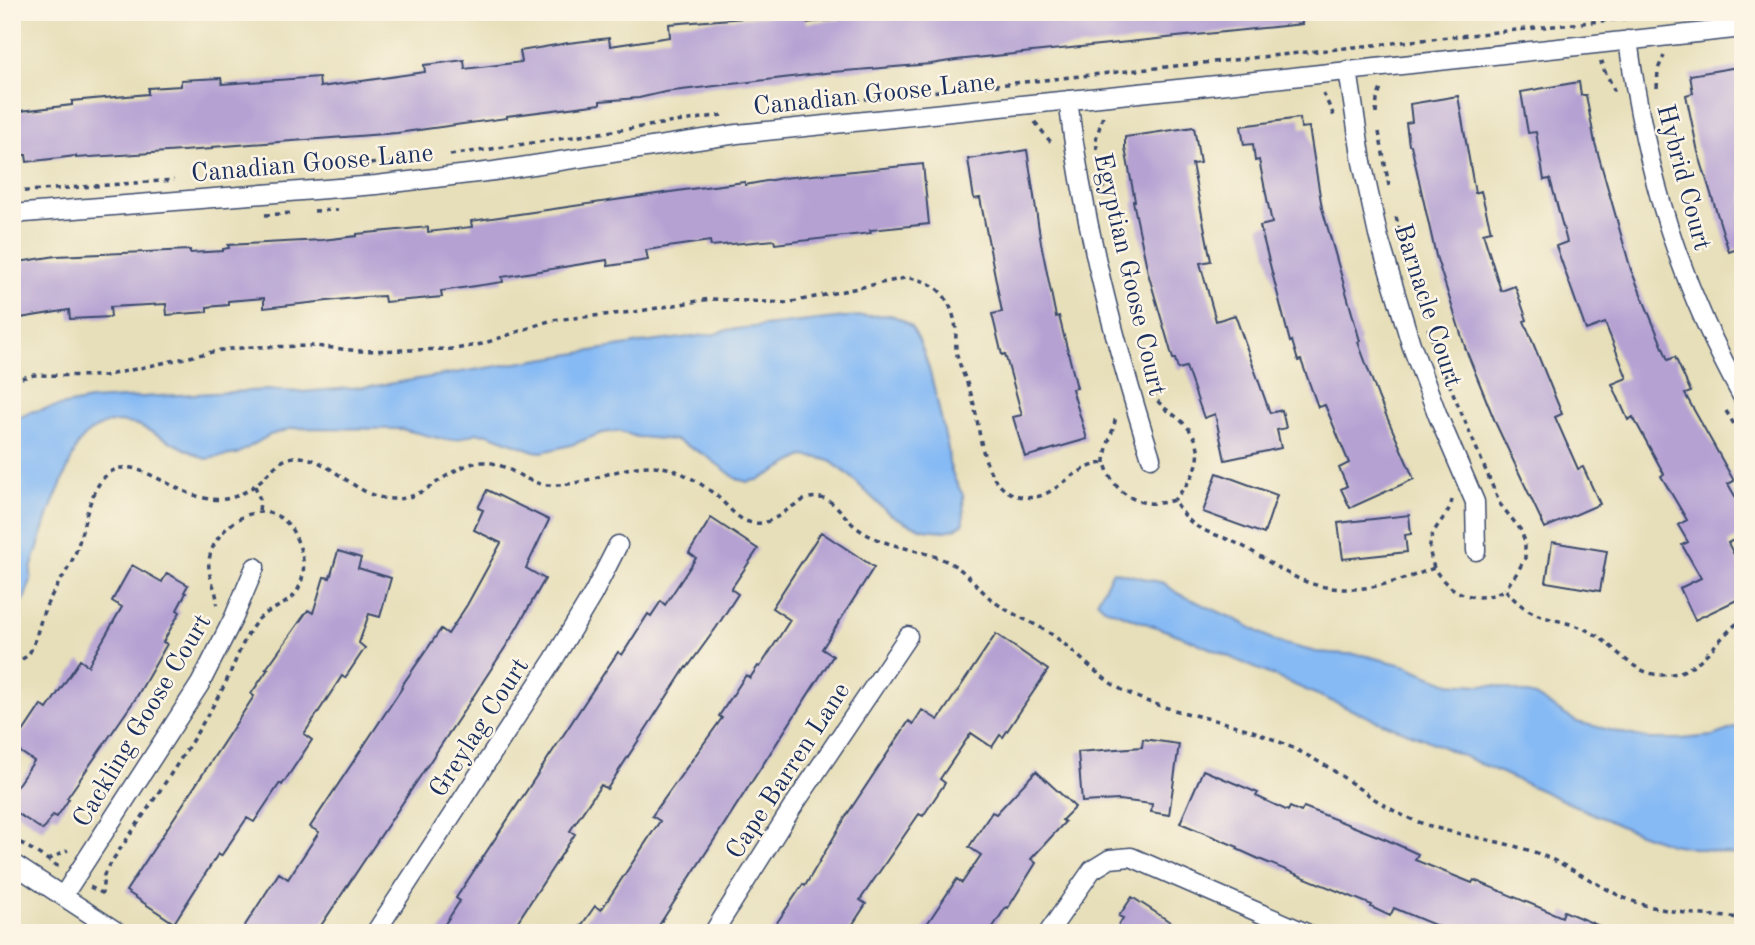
<svg xmlns="http://www.w3.org/2000/svg" width="1755" height="945" viewBox="0 0 1755 945" font-family="'Old Standard TT',serif">
	<style>
		.water { fill: #86baf4; stroke: #5074a9; stroke-width: 2 }
		.building { fill: #b5a2d3 }
		.lines { fill: none; stroke-linecap: round; stroke-linejoin: round }
		.street-casing { stroke: #3a496c; stroke-width: 21 }
		.path { stroke: #3a496c; stroke-width: 3.5; stroke-dasharray: 5 5; stroke-linecap: butt }
		.street { stroke: #fff; stroke-width: 18 }
		.labels { text-anchor: middle; stroke-width: 5; stroke-linejoin: round; paint-order: stroke }
		.street-label { font-size: 26px; fill: #1b2f5e; stroke: #fcf5e5 }
	</style>
	<rect width="100%" height="100%" fill="#fcf5e5"/>
	<filter id="ink" filterUnits="userSpaceOnUse"><feTurbulence type="fractalNoise" baseFrequency=".0143" numOctaves="2"/><feDisplacementMap in="SourceGraphic" scale="14" xChannelSelector="R" yChannelSelector="G"/><feConvolveMatrix kernelMatrix="1 2 1 2 8 2 1 2 1" color-interpolation-filters="sRGB"/></filter>
	<filter id="wash" filterUnits="userSpaceOnUse"><feTurbulence type="fractalNoise" baseFrequency=".00686" numOctaves="4" result="noise"/><feDisplacementMap in="SourceGraphic" scale="28" xChannelSelector="R" yChannelSelector="G"/><feGaussianBlur stdDeviation="1.57" result="paint"/><feColorMatrix in="noise" values="0 0 0 0 0 0 0 0 0 0 0 0 0 0 0 0 0 1.4 0 .05"/><feComposite in="paint" operator="in"/></filter>
	<g filter="url(#wash)">
		<rect width="100%" height="100%" fill="#e7dfba"/>
		<path class="water" d="M891,315C898,318 905,320 910,326C929,348 940,418 948,449L949,463L955,480L963,495L964,523L955,529L945,531L923,529L907,523L888,513L851,477L830,461L820,458L803,456L761,479L748,482L737,479L705,455L676,440L637,437L618,431L602,433L571,445L542,452L534,451L488,434L477,433L458,439L446,440L401,429L293,428L270,435L237,454L205,459L138,425L120,422L107,423L89,432L78,444L50,510L31,569V580L24,600L18,611L12,614V421L30,412L90,400L267,390L301,392L375,386L641,343L715,334L727,330L846,317Z
			M1113,571L1164,583L1177,593L1239,621L1277,642L1316,652L1363,655L1407,666L1446,683L1497,686L1535,696L1577,722L1614,731L1650,739H1681L1712,736L1743,725V856L1670,844L1625,828L1427,740L1375,720L1186,638L1104,608L1097,601Z"/>
		<g id="blocks">
			<path class="building" d="M910,12H1301L1302,24L956,60L931,64L833,72L665,92L639,98L600,101V104L507,116V118L397,133L212,147V149L76,158V156L27,162L26,155L12,154V112L72,105V101L148,94V88L181,86V80L221,78L222,84L319,77L320,87L425,72L424,65L433,64L464,60L465,69L522,62L520,51L568,43L609,38L610,46L670,37L669,24L805,13L806,23Z
				M1738,67L1743,98V247L1729,252L1698,152L1686,95L1693,93L1690,75Z
				M1579,82L1581,95H1586L1595,143L1631,270L1668,360L1675,357L1691,392L1685,394L1734,481L1728,484L1743,510V535L1728,543L1743,572V597L1695,620L1680,588L1701,578L1682,545L1688,542L1678,525L1687,520L1661,476L1664,474L1633,417L1628,420L1612,384L1627,378L1605,323L1586,330L1556,246L1567,242L1550,179L1544,180L1536,132L1528,133L1521,92Z
				M1458,96L1475,193L1481,191L1491,231L1483,233L1501,291L1515,286L1527,320L1524,321L1562,414L1555,417L1578,469L1583,467L1600,504L1545,528L1496,424L1466,350L1436,256L1411,145H1409L1406,123L1412,122L1410,104Z
				M1300,118L1301,128L1309,127L1322,208L1360,341L1358,342L1379,399L1414,479L1350,508L1341,489L1347,486L1339,468L1349,463L1325,405L1318,407L1301,360L1298,361L1292,341L1290,342L1260,226L1272,223L1259,160L1255,161L1253,144L1244,145L1241,126Z
				M1194,127L1200,163L1192,164L1211,261L1200,263L1216,321L1235,315L1270,413L1282,410L1286,428L1277,430L1281,448L1225,460L1215,414L1204,418L1186,367L1178,369L1175,359H1173L1148,273L1133,201H1135L1125,148V137Z
				M1027,150L1041,243L1056,317L1059,316L1077,388L1072,389L1087,439L1025,457L1013,417L1022,415L1005,354L1002,355L992,314L1002,312L980,198L974,199L968,159Z
				M923,164L929,224L870,230L871,233L775,244L774,240L711,246L710,241L646,250L648,260L629,263L608,266L607,260L502,277L503,282L441,291L442,297L385,302L384,296L364,297L264,308V298L228,301V305L207,307V312L167,315L166,304L110,307L111,317L70,319L69,310L20,318L12,274V263L56,256L190,250V253L223,251V249L229,248L228,245L322,240L357,236V234L428,227V232L472,227L471,221L705,187L745,182V185L783,178Z
				M1217,473L1277,495L1264,534L1203,512Z
				M487,490L549,520L526,568L545,579L510,640L467,706L316,933H240L279,873L288,879L319,832L310,827L402,688L401,687L441,629L448,634L467,605L501,543L474,530L483,510L478,508Z
				M1409,515L1411,534L1405,535L1407,552L1343,559L1338,523Z
				M711,518L758,549L731,589L738,594L716,628L687,668L686,667L607,789L601,785L570,831L575,834L510,933H439L460,901L456,898L618,652L622,655L648,614L651,616L661,601L665,605L696,558L689,553Z
				M821,532L874,567L822,649L833,656L654,933H576L595,906L601,910L660,821L652,816L722,718L719,716L746,675L750,678L758,666L760,667L790,620L772,608Z
				M1552,542L1607,551L1600,591L1546,582Z
				M338,551L361,558L358,568L391,578L380,617L369,614L359,643L365,648L345,678L342,676L304,734L312,740L282,785L280,783L254,822L247,818L221,856L218,854L174,923L126,891L254,696L251,694L268,669H266L308,610L313,613L324,577L330,578Z
				M132,565L162,582L167,573L188,585L184,592L186,593L177,610L180,612L163,642L167,644L136,698L67,798L69,799L57,817L53,815L43,830L12,810V793L34,761L13,747L41,705L47,709L80,660L88,666L122,607L112,601Z
				M996,634L1048,670L1003,737L1000,735L992,747L971,733L940,779L945,783L923,816L919,814L860,900L866,904L847,933H770L803,884L805,886L848,813L909,721L913,724L922,710L938,720Z
				M1143,739L1179,744L1169,815L1151,812L1152,804L1119,800L1082,802L1078,752L1142,747Z
				M1203,770L1258,793L1256,796L1288,811L1290,807L1301,812L1304,807L1385,839L1418,854L1415,860L1472,883L1474,880L1562,917L1564,911L1616,933H1454L1394,908L1390,916L1371,907L1372,905L1259,859L1237,849L1238,847L1180,823Z
				M1036,771L1075,807L1062,820L1065,822L1031,859L1036,863L1008,908L1006,907L989,933H921L957,879L962,883L981,855L969,847L992,812L996,814Z
				M1132,897L1187,933H1114L1123,918L1119,916Z"/>
		</g>
	</g>
	<g filter="url(#ink)">
		<use href="#blocks" fill-opacity="0" stroke="#3a496c" stroke-width="2"/>
		<g class="lines">
			<defs>
				<path id="street" d="M1628,40C1646,173 1678,280 1743,398
					M1348,70L1362,162L1378,235L1411,344L1438,416L1475,502L1476,551
					M1068,100C1083,222 1114,340 1151,458
					M12,214L376,185L494,171L737,134L1227,84L1743,28
					M12,863L119,933
					M63,896L200,684L234,617L255,567
					M375,933L554,659L593,594L618,545
					M713,933L792,808L908,636
					M1048,933L1092,870L1110,859L1131,857L1306,933"/>
			</defs>
			<use href="#street" class="street-casing"/>
			<path class="path" d="M1604,62L1601,63C1605,74 1612,82 1615,94
				M1657,88L1658,69L1664,56
				M1323,93L1334,116
				M845,101L1686,12
				M1376,114L1377,100L1381,88
				M1035,122L1053,145
				M1379,132L1389,186
				M450,155L723,115
				M1098,160L1096,139L1103,116
				M360,165L415,159
				M1101,174L1105,197
				M14,192L174,180
				M314,211L338,210
				M265,215L293,213
				M1396,217L1407,257
				M1428,328L1434,344
				M1445,374L1500,504L1520,529L1525,541V558L1517,573L1505,589
				M12,380L34,375L104,376L221,350L252,347L315,346L360,351L455,349L482,344L552,320L634,312L710,299L787,303L905,278C937,279 952,299 956,329C956,337 955,347 957,355C961,371 969,385 973,401C982,434 980,491 1024,497C1054,502 1070,466 1105,463C1114,496 1142,510 1174,500C1195,535 1205,528 1238,544C1256,552 1271,565 1289,574C1339,601 1385,587 1434,568C1449,594 1478,606 1505,589C1533,624 1555,615 1589,631C1618,646 1634,681 1672,674C1702,670 1719,635 1743,619
				M1153,392C1159,407 1167,409 1179,419C1212,447 1198,474 1174,500
				M1726,411L1743,439
				M1105,463C1105,445 1114,432 1116,415
				M255,486L260,500L259,512
				M1434,568C1432,561 1429,552 1430,545C1431,527 1449,517 1452,500
				M12,660C18,661 22,660 27,656C35,648 39,623 44,611C52,591 67,574 75,554C87,525 90,457 136,469C181,485 213,521 259,482C270,473 279,458 295,457C329,455 354,498 392,499C427,501 448,464 482,462C506,461 524,484 549,485C585,487 618,465 654,466C677,467 701,483 718,497C729,507 738,521 753,523C782,527 798,487 827,500C841,507 847,522 860,530C887,549 924,548 952,564C968,573 978,588 992,600C1011,615 1034,622 1054,636C1076,652 1094,673 1117,687C1164,715 1221,716 1270,738C1293,747 1313,758 1334,771C1356,786 1378,803 1402,815C1443,835 1489,837 1531,851C1563,862 1590,881 1620,896C1657,913 1702,915 1743,918
				M12,837L59,867
				M48,860L68,850
				M90,887L102,893L104,875L114,858C152,803 191,746 223,688C234,667 242,640 256,622C269,606 292,607 300,585C308,566 301,547 292,530C286,519 274,512 261,512C235,513 206,542 209,569C210,582 218,592 217,605"/>
			<use href="#street" class="street"/>
		</g>
	</g>
	<g class="labels">
		<g class="street-label">
			<text transform="translate(874 93) rotate(-6)" y="9">Canadian Goose Lane</text>
			<text transform="translate(312 162) rotate(-5)" y="9">Canadian Goose Lane</text>
			<text transform="translate(1685 177) rotate(75)" y="9">Hybrid Court</text>
			<text transform="translate(1131 274) rotate(77)" y="9">Egyptian Goose Court</text>
			<text transform="translate(1429 305) rotate(72)" y="9">Barnacle Court</text>
			<text transform="translate(141 720) rotate(-59)" y="9">Cackling Goose Court</text>
			<text transform="translate(478 727) rotate(-57)" y="9">Greylag Court</text>
			<text transform="translate(787 770) rotate(-57)" y="9">Cape Barren Lane</text>
		</g>
	</g>
	<rect width="1755" height="945" fill="none" stroke="#fcf5e5" stroke-width="42"/>
</svg>
